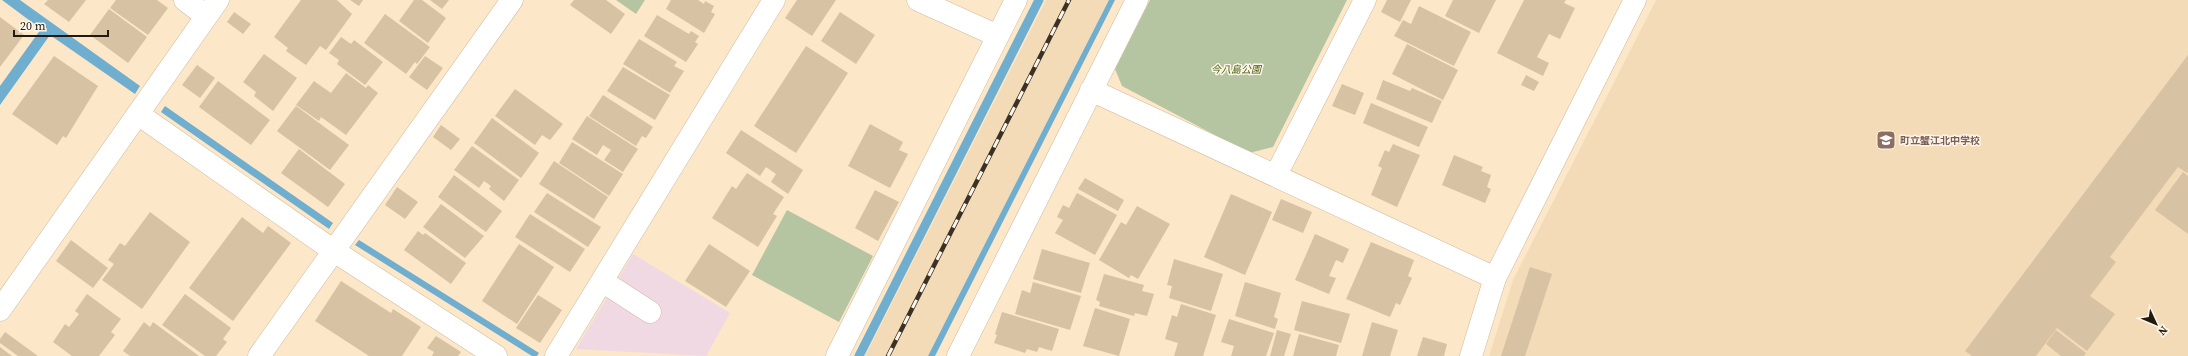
<svg xmlns="http://www.w3.org/2000/svg" width="2188" height="356" viewBox="0 0 2188 356" font-family="'Source Serif 4','Noto Sans JP',serif">
	<style>
		.industrial { fill: #f1d9e4 }
		.built { fill: #f4dbb7 }
		.green { fill: #b5c5a1 }
		.water { fill: #6faecf }
		.lines { fill: none; stroke-linecap: round; stroke-linejoin: round }
		.stream { stroke: #6faecf; stroke-width: 9 }
		.building { fill: #d7c2a4 }
		.minor-casing { stroke: #d0bb9e; stroke-width: 23 }
		.minor { stroke: #fff; stroke-width: 22 }
		.rail-casing { stroke: #3b3124; stroke-width: 4.5 }
		.rail { stroke: #fff6ea; stroke-width: 3; stroke-dasharray: 9; stroke-linecap: butt }
		.labels { text-anchor: middle; stroke-width: 3; stroke-linejoin: round; paint-order: stroke }
		.park-label { font-size: 10px; font-style: italic; fill: #44600d; stroke: #fff6ea }
		.education-label { font-size: 10px; font-weight: bold; fill: #785e54; stroke: #fff6ea; text-anchor: start }
	</style>
	<rect width="100%" height="100%" fill="#fce7c8"/>
	<path class="industrial" d="M633,254L730,313L706,356L576,349Z"/>
	<path class="built" d="M1046,0H1109L928,356H865Z
		M1656,0H2188V356H1489L1513,280Z"/>
	<path class="green" d="M616,0H645L636,14Z
		M1150,0H1347L1273,147L1249,153L1122,86L1115,69Z
		M787,210L873,256L839,322L752,275Z"/>
	<path class="water" d="M2,0H20L140,86L135,94L50,35L0,105V86L41,29Z
		M1109,0H1115L935,356H928Z
		M165,106L333,223L329,229L161,112Z
		M359,240L539,353L537,356H532L355,245Z"/>
	<g class="lines">
		<path class="stream" d="M859,356L1039,0"/>
	</g>
	<path class="building" d="M48,0H86L69,22L44,4Z
		M116,0H157L168,8L148,35L110,8Z
		M301,0H337L352,14L326,50L320,46L306,65L286,51L288,48L274,37Z
		M350,0H363L359,6Z
		M414,0H422L446,18L428,43L399,21Z
		M430,0H449L442,9Z
		M574,0H606L625,14L611,34L570,5Z
		M671,0H698L704,4L705,1L714,6L711,12L715,14L704,33L666,9Z
		M797,0H836L812,36L785,18Z
		M1387,0H1411L1400,22L1381,12Z
		M1453,0H1496L1479,33L1445,16Z
		M1524,0H1566L1564,3L1575,8L1560,39L1549,34L1537,57L1549,63L1543,76L1497,53Z
		M1419,6L1471,32L1454,66L1394,36L1403,20L1411,24Z
		M109,9L147,37L128,63L90,35Z
		M234,12L251,24L243,34L227,22Z
		M840,12L875,35L856,64L821,41Z
		M385,14L430,47L417,64L415,62L406,74L364,43Z
		M657,15L689,34L691,31L699,36L695,42L698,44L686,62L644,36Z
		M0,17L24,35L0,67Z
		M341,37L351,44L354,40L383,62L365,85L337,64L339,60L329,53Z
		M639,39L677,62L674,66L684,71L670,93L623,64Z
		M1407,44L1458,70L1443,100L1392,74Z
		M806,46L848,73L796,153L754,126Z
		M264,54L297,78L273,111L254,96L256,92L243,82Z
		M2188,55V171L2187,173L2178,167L2110,257L2116,262L2090,296L2115,314L2087,351L2057,328L2036,356H1972L1965,351Z
		M54,56L98,86L66,138L63,136L57,145L12,114Z
		M425,56L443,68L427,90L409,77Z
		M197,65L215,78L200,98L182,85Z
		M623,67L670,95L655,120L607,91Z
		M346,73L366,88L368,85L378,93L346,135L321,117L319,121L296,105L314,81L331,93Z
		M1526,75L1539,82L1534,91L1521,85Z
		M1383,80L1410,91L1412,88L1442,101L1432,123L1376,99Z
		M218,81L270,120L251,145L199,107Z
		M1342,84L1364,93L1355,115L1332,106Z
		M515,89L563,124L550,140L542,135L535,145L495,116Z
		M603,95L653,127L646,138L642,136L636,146L589,116Z
		M1371,103L1428,127L1419,147L1363,123Z
		M296,106L349,145L330,170L277,131Z
		M587,116L638,149L623,172L604,160L611,150L603,145L597,155L572,139Z
		M492,118L539,153L521,178L474,143Z
		M870,124L903,142L899,150L908,154L890,188L848,166Z
		M441,125L460,139L451,150L433,137Z
		M741,130L803,170L788,194L771,182L776,174L766,167L760,176L726,153Z
		M572,142L623,174L609,196L559,163Z
		M1393,144L1420,155L1397,207L1371,195L1382,168L1378,166L1385,150L1389,152Z
		M472,146L519,180L504,201L489,189L491,186L484,181L479,188L454,170Z
		M299,149L345,184L328,207L281,173Z
		M1454,155L1483,167L1481,171L1491,175L1487,187L1491,189L1485,203L1442,185Z
		M554,161L608,197L594,219L539,184Z
		M2183,172L2188,176V234L2155,210Z
		M747,173L784,197L773,214L777,216L758,247L712,218L732,186L736,189Z
		M454,175L502,211L486,232L438,197Z
		M1085,178L1124,200L1118,211L1078,189Z
		M397,187L418,202L405,219L385,205Z
		M875,190L899,202L878,241L855,228Z
		M547,193L601,227L588,247L534,212Z
		M1077,193L1117,215L1095,255L1055,233L1063,220L1057,217L1063,205L1069,208Z
		M1231,194L1272,212L1245,275L1204,257Z
		M1281,199L1312,212L1303,233L1272,220Z
		M441,204L484,236L465,258L423,227Z
		M1137,206L1170,224L1138,279L1131,275L1129,278L1099,260L1121,222L1126,225Z
		M150,212L190,242L142,309L102,280L114,264L108,260L120,243L125,246Z
		M530,214L585,249L570,272L515,237Z
		M242,217L263,233L268,226L291,243L233,321L189,288Z
		M418,231L423,235L425,233L466,263L451,284L404,250Z
		M1315,234L1349,249L1343,263L1336,260L1329,276L1336,278L1329,294L1295,280Z
		M71,240L108,268L93,288L56,261Z
		M1371,242L1414,260L1408,276L1412,278L1400,305L1396,303L1390,317L1346,299Z
		M519,244L554,267L517,324L482,301Z
		M709,244L750,271L726,307L685,281Z
		M1042,249L1090,263L1081,293L1033,279Z
		M1174,259L1223,274L1211,311L1169,298L1172,286L1167,285Z
		M1530,267L1552,274L1525,356H1501Z
		M1104,274L1144,285L1142,291L1154,294L1147,316L1135,313L1134,316L1099,306L1100,302L1096,300Z
		M341,281L391,313L393,309L421,327L402,356H369L315,321Z
		M1033,282L1081,296L1070,330L1015,314L1022,290L1030,293Z
		M1245,282L1281,293L1274,317L1278,319L1275,329L1235,316Z
		M87,294L121,319L111,332L115,335L99,356H72L53,342L65,324L69,327L79,314L75,311Z
		M185,294L231,328L223,339L227,342L216,356H205L162,325Z
		M538,295L562,310L540,343L516,328Z
		M1302,301L1350,314L1341,343L1294,330Z
		M1181,304L1216,315L1203,356H1174L1178,343L1165,339L1172,315L1177,317Z
		M1095,308L1130,319L1119,356L1083,346Z
		M1002,312L1059,329L1052,351L1039,347L1037,352L1027,349L1025,353L994,343L997,335L995,334Z
		M1229,319L1274,333L1266,356H1231L1234,346L1221,342Z
		M144,322L150,327L153,322L199,356H130L123,351Z
		M1372,322L1398,330L1390,356H1362Z
		M1277,330L1291,334L1284,356H1270Z
		M2056,330L2086,353L2084,356H2061L2046,344Z
		M5,332L38,356H18L0,343V339Z
		M1299,334L1339,345L1336,356H1293Z
		M436,336L461,352L458,356H432L434,352L427,348Z
		M1423,337L1447,344L1444,356H1417Z
		M0,347L12,356H0Z"/>
	<g class="lines">
		<defs>
			<path id="minor" d="M185,0L206,16
				M918,0L998,36
				M1091,90L1495,278
				M138,114L334,251L496,356
				M1276,175L1365,0
				M602,281L650,312
				M0,310L218,0
				M259,356L512,0
				M556,356L774,0
				M837,356L1016,0
				M958,356L1137,0
				M1471,356L1495,278L1635,0"/>
		</defs>
		<use href="#minor" class="minor-casing"/>
		<use href="#minor" class="minor"/>
		<defs>
			<path id="rail" d="M888,356L1069,0"/>
		</defs>
		<use href="#rail" class="rail-casing"/>
		<use href="#rail" class="rail"/>
	</g>
	<defs>
		<symbol id="school-square" viewBox="-11 -11 22 22"><rect x="-9" y="-9" width="18" height="18" rx="4" fill="#8d6e63" stroke="#fff6ea"/><path d="M0-5L7-2L0 1L-7-2ZM-4 1L0 2.5L4 1V4Q0 6-4 4Z" fill="#fff"/></symbol>
	</defs>
	<g fill-rule="evenodd">
		<use href="#school-square" x="1875" y="129" width="22" height="22"/>
	</g>
	<g class="labels">
		<g class="park-label">
			<text x="1236" y="73">今八島公園</text>
		</g>
		<g class="education-label">
			<text x="1900" y="144">町立蟹江北中学校</text>
		</g>
	</g>
	<g transform="translate(2156 324) rotate(134)" stroke="#fff6ea" stroke-width="3" paint-order="stroke">
	<path d="M0-3L7 15L0 10L-7 15Z" fill="#221a0f"/>
	<text y="-6" font-size="11" font-weight="bold" text-anchor="middle" fill="#221a0f">N</text>
	</g>
	<path d="M14 30v6h94v-6" fill="none" stroke="#221a0f" stroke-width="2"/>
	<text x="20" y="30" font-size="12" fill="#221a0f" stroke="#fff6ea" stroke-width="3" paint-order="stroke">20 m</text>
</svg>
